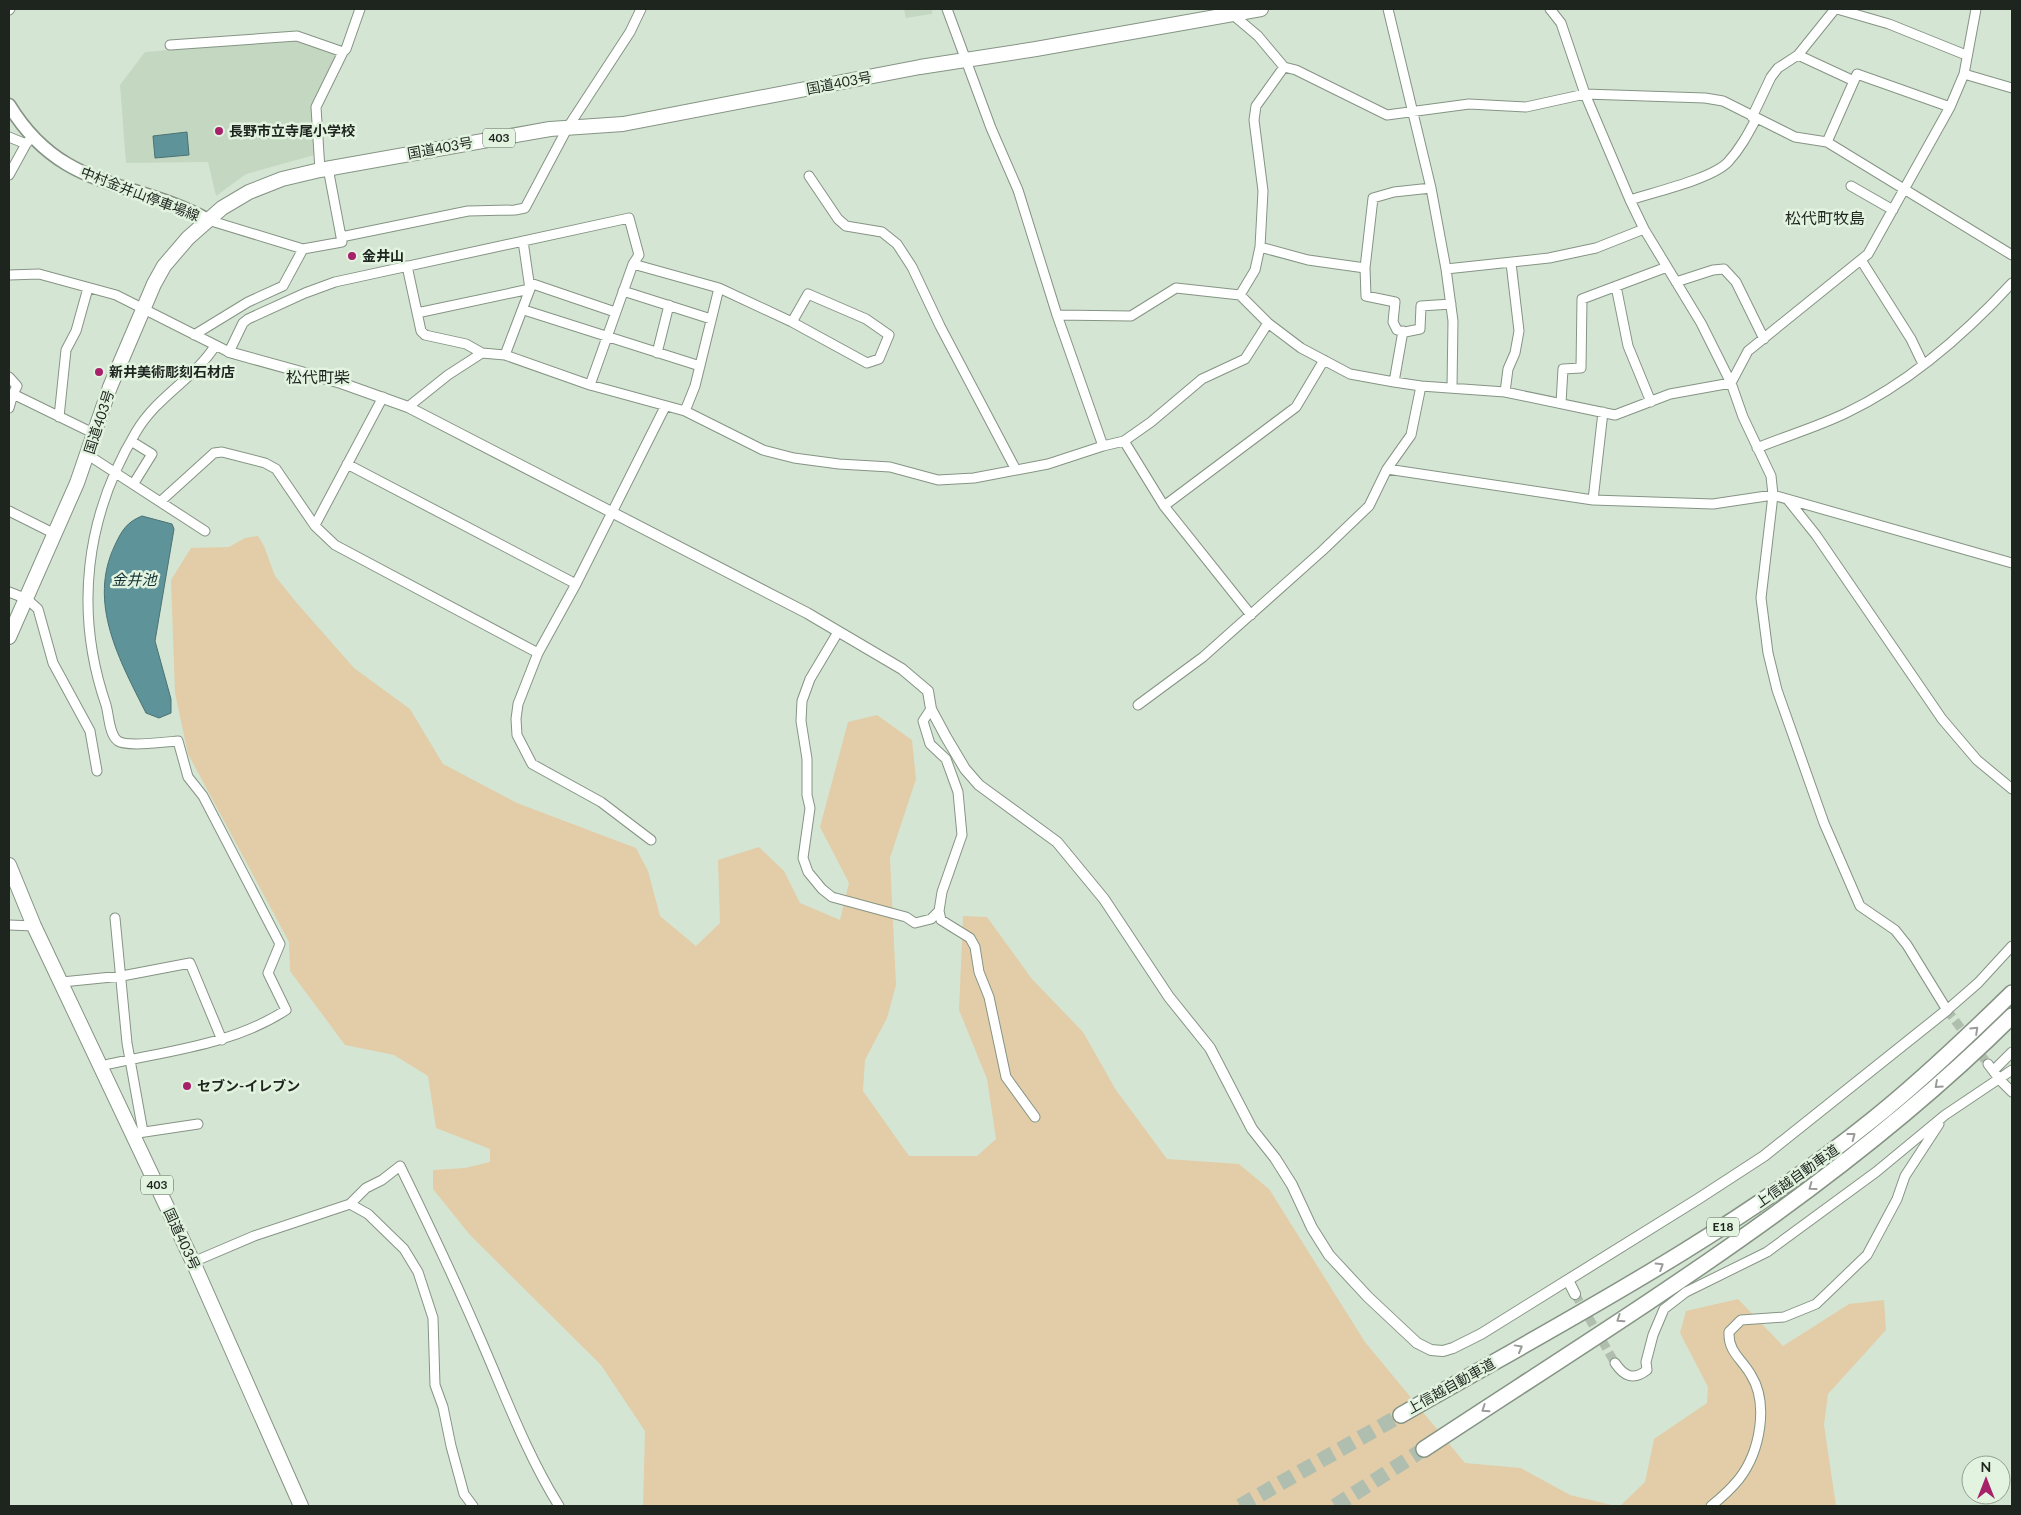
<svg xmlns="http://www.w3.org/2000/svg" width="2021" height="1515" viewBox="0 0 2021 1515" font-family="Lato,'Noto Sans JP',sans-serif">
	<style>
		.built { fill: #c4d8c1 }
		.green { fill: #e2cda8 }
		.water { fill: #5e9499; stroke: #4b7274 }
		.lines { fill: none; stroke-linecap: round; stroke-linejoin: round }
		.minor-tunnel { stroke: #b0beaf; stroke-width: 9; stroke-dasharray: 9 4.5; stroke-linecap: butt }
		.motorway-tunnel { stroke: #b0beaf; stroke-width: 15; stroke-dasharray: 15 8; stroke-linecap: butt }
		.minor-casing { stroke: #859484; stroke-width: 11 }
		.tertiary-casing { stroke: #859484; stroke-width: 12 }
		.secondary-casing { stroke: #859484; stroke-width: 15 }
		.trunk-casing { stroke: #859484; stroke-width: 16 }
		.motorway-casing { stroke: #859484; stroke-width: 18 }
		.minor { stroke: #fff; stroke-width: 9 }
		.tertiary { stroke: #fff; stroke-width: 10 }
		.secondary { stroke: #fff; stroke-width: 12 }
		.trunk { stroke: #fff; stroke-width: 14 }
		.motorway { stroke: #fff; stroke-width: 15 }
		.oneway { stroke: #9a9c9a }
		.poi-dot { fill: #a6206a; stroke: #e2f3e0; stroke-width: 2 }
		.labels { text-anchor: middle; stroke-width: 5; stroke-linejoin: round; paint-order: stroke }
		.shield { fill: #e2f3e0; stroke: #596258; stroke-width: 1 }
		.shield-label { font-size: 12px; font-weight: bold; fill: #1e241e }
		.street-label { font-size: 14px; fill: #1e241e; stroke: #e2f3e0 }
		.poi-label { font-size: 14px; font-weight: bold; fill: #1e241e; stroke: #e2f3e0; text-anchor: start }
		.water-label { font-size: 15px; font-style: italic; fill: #133032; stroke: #e2f3e0 }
		.quarter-label { font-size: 16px; fill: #1e241e; stroke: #e2f3e0 }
	</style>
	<rect width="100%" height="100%" fill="#d5e5d3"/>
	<path class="built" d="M904,9H932V14L906,18Z
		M296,39L336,53L339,60L312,108L318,154L246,174L216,196L208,162L126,163L120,85L145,52Z"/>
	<path class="green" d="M258,536L264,546L275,576L296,602L354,668L410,709L443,764L517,803L636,848L648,871L660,916L696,946L720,923L718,860L759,847L784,871L800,903L840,920L849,883L820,827L848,722L877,715L912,740L916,779L890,858L896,985L887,1018L865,1060L863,1091L909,1156H977L996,1139L987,1079L959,1010L963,916L987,917L1032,979L1083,1032L1116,1090L1167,1159L1239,1164L1269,1189L1365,1342L1465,1463L1521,1468L1570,1495L1616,1506H643L645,1431L601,1365L470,1235L433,1189V1170L465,1168L490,1162V1149L436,1128L428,1076L394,1055L345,1045L290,971L289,942L188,754L175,693L171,580L191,548L229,547L245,538Z
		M1738,1299L1783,1346L1849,1304L1884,1300L1886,1330L1828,1394L1824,1425L1836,1506H1620L1645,1482L1654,1439L1707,1403L1708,1387L1680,1333L1686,1311Z"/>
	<path class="water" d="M187,132L189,155L155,158L153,136Z
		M142,516L172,524L174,529L155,641L171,699V713L159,718L146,713C120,661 87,603 115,545C122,530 127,522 142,516Z"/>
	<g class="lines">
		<path class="minor-tunnel" d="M1947,1010L1988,1064
			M1575,1294L1615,1363"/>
		<path class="motorway-tunnel" d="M1240,1506L1401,1415
			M1335,1506L1424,1449"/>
		<defs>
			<path id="minor" d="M947,9L991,128L1018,190L1057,315L1103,446
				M1388,9L1431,188L1446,269L1453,321L1452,387
				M1550,9L1561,23L1585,94L1630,200L1644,229L1701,323L1731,383L1743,417L1771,476L1773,495L1761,598L1768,653L1777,690L1824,823L1860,906L1895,930L1907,945L1947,1010L1978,983L2012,946
				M1837,9L1889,24L1966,55
				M9,10L10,9
				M1232,14L1258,36L1284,67L1296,70L1387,115L1469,104L1526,107L1585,94L1705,98L1723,101L1795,137L1827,142L2012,255
				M170,45L297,36L343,52L316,107L320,170
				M343,52L346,49L360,9
				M1798,55L1854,81
				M1284,67L1256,106L1254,120L1263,191L1260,247L1255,270L1240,295L1268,323L1301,348L1350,374L1394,382L1421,386L1505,392L1615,415L1670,394L1731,383L1748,351L1868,254L1950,107L1964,74L1976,9
				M1964,74L2012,88
				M1752,117L1771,77L1778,68L1798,55L1835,9
				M9,137L26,144
				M1827,142L1857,74L1950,107
				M9,175L26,144L32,137
				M809,176L838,219L846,226L882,232L897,244L912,267L940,326L1016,470
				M1851,186L1893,210
				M1630,200C1654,192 1712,179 1728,162C1740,149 1748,134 1756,119
				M208,220L303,249L342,242L328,168
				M341,237L468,211L515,210L525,208L568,127L630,32L641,9
				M1260,247L1308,260L1365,268L1373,198L1394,192L1431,188
				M1861,260L1911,339L1923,364
				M633,264L719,288
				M407,266L421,331L425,335L466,344L482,353L505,355L590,385L685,411L763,450L794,458L839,464L890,467L938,480L974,478L1048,464L1103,446L1124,441L1151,422L1202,379L1245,359L1268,323
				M1365,268L1366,296L1395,302L1393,322L1397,330L1405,332L1420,329L1421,306L1451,304
				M1446,269L1549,258L1596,248L1644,229
				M9,275L39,274L116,295L229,352L243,323L248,319L305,293L335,282L629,218L639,255L633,264L590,385
				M1676,282L1713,270L1724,269L1736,282L1764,339
				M530,283L615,312
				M1616,286L1628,346L1651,402
				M623,291L711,319
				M524,310L700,366
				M417,313L530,289
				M1057,315L1131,316L1176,288L1240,295
				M194,335L248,302L283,286L303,249
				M657,353L669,305
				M505,355L530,289L523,241
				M9,377L17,386L13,394L95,434
				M1394,382L1403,331
				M1505,392L1508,369L1515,353L1519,331L1511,263
				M1561,403L1563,369L1581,368L1582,299L1667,267
				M408,407L448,375L482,353
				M9,408L13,394
				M685,411L695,386L719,288L792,322L867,363L879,359L889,335L866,319L808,294L792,322
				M59,417L66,350L76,331L88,288
				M131,441L152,454L134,483
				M1124,441L1164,506L1251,615
				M1757,448C1786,436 1817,427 1846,413C1909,383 1965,334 2012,283
				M88,455L205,531
				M347,464L576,584
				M1387,469L1593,500L1713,504L1773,495L2012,563
				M1593,500L1603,412
				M1788,500L1816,535L1942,719L1977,760L2012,789
				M161,501L214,453L222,452L265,463L276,469L315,526L335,545L538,653
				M1164,506L1296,407L1324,360
				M9,511L55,534
				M315,525L383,397
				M9,592L27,599L38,609L53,663L90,731L97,771
				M838,632L810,679L802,701L801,721L807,759V795L810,808L803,858L808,872L822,889L832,897L906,917L915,923L931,919L939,911
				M1138,705L1203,657L1322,551L1369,506L1387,469L1411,435L1421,386
				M931,709L923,721L930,744L946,759L958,792L962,835L942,892L939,911L941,920L970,938L975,947L979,972L989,997L1006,1077L1035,1117
				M651,840L601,802L532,764L517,735L516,719L518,704L538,653L576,584L665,407
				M115,918L127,1043L143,1132
				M9,925L34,926
				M62,982L122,976L190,963L222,1040
				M1988,1064L2000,1080L2012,1092
				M101,1066C164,1051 231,1046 286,1010L268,973L280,944L203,796L188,777L178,741C166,742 126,747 118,741C109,735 109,715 106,705C74,612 85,517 136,432C157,396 194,379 215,346
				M1994,1070L2012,1052
				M138,1133L198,1124
				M350,1204L368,1214L404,1249L418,1272L433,1318L435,1385L443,1407L451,1446L464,1494L473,1506
				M193,1262L254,1236L350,1204L366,1188L382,1180L400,1166C428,1223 455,1280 480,1338C505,1395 526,1453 559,1506
				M1615,1363C1624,1376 1633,1381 1647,1370L1646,1362L1653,1335L1664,1309L1686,1292L1767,1252L1876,1172L1945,1115L2012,1070
				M1711,1506C1721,1498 1731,1489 1739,1479C1760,1452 1769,1404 1751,1375C1742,1359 1728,1352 1729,1332L1741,1320L1784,1317L1816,1304L1867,1255L1897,1199L1905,1176L1939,1124"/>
			<path id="tertiary" d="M229,352L341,383L408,407L807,613L902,669L928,691L931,709L946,737L965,769L979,785L1057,842L1104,899L1169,997L1210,1048L1252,1129L1275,1158L1292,1185L1312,1228L1329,1255L1368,1297L1417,1343L1431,1350L1443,1351L1453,1348L1481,1334L1698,1199L1764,1156L1947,1010
				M1568,1280L1575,1294"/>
			<path id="secondary" d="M9,105C62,192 131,178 208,220"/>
			<path id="trunk" d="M9,637L77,483L110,387L154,284L164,266L188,238L222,208L249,192L282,179L320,170L550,129L623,124L920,67L1036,49L1261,9
				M9,865L34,926L193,1262L301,1506"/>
			<path id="motorway" d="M1401,1415C1561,1323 1727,1237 1872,1120C1921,1081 1967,1037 2012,993
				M1424,1449C1627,1315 1839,1188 2012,1016"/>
		</defs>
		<use href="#minor" class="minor-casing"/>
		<use href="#tertiary" class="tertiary-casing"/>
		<use href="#secondary" class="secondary-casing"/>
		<use href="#trunk" class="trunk-casing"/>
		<use href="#motorway" class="motorway-casing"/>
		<use href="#minor" class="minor"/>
		<use href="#tertiary" class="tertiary"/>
		<use href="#secondary" class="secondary"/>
		<use href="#trunk" class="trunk"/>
		<use href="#motorway" class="motorway"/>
	</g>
	<defs><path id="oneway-chevron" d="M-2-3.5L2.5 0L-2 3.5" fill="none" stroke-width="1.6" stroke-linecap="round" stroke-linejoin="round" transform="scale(1.25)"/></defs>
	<g class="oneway">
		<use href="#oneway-chevron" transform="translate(1975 1030) rotate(-43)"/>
		<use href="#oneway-chevron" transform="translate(1938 1085) rotate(138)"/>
		<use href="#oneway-chevron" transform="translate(1852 1136) rotate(-37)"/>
		<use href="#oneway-chevron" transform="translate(1812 1187) rotate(144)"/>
		<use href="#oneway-chevron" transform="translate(1660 1266) rotate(-32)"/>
		<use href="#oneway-chevron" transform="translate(1620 1319) rotate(146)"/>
		<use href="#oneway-chevron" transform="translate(1519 1348) rotate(-29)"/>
		<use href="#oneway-chevron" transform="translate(1485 1409) rotate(146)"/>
	</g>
	<g class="poi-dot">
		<circle cx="219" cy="131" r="5"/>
		<circle cx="352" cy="256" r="5"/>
		<circle cx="99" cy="372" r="5"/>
		<circle cx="187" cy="1086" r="5"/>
	</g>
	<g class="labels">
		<g class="shield">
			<rect x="483" y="128.5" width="32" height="19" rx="4"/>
			<rect x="141" y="1175.5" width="32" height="19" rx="4"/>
			<rect x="1707" y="1217.5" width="32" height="19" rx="4"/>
		</g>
		<g class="shield-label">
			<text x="499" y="142">403</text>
			<text x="157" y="1189">403</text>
			<text x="1723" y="1231">E18</text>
		</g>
		<g class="street-label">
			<text transform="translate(839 83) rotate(-11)" y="5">国道403号</text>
			<text transform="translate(440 148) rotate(-10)" y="5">国道403号</text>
			<text transform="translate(140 194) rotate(21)" y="5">中村金井山停車場線</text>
			<text transform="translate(99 422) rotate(-72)" y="5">国道403号</text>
			<text transform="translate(1797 1176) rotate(-35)" y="5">上信越自動車道</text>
			<text transform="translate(182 1239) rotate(65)" y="5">国道403号</text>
			<text transform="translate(1451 1386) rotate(-29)" y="5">上信越自動車道</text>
		</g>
		<g class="poi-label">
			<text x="229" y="136">長野市立寺尾小学校</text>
			<text x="362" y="261">金井山</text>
			<text x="109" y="377">新井美術彫刻石材店</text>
			<text x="197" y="1091">セブン-イレブン</text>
		</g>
		<g class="water-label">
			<text x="134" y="585">金井池</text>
		</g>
		<g class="quarter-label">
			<text x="1825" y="224">松代町牧島</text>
			<text x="318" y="383">松代町柴</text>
		</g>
	</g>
	<rect width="2021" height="1515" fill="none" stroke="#1e241e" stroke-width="20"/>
	<g transform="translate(1986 1480)"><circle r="24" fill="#e2f3e0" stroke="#94a092"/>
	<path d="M0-4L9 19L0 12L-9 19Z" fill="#a6206a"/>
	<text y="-8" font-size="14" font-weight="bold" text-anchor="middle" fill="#1e241e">N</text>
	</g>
</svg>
